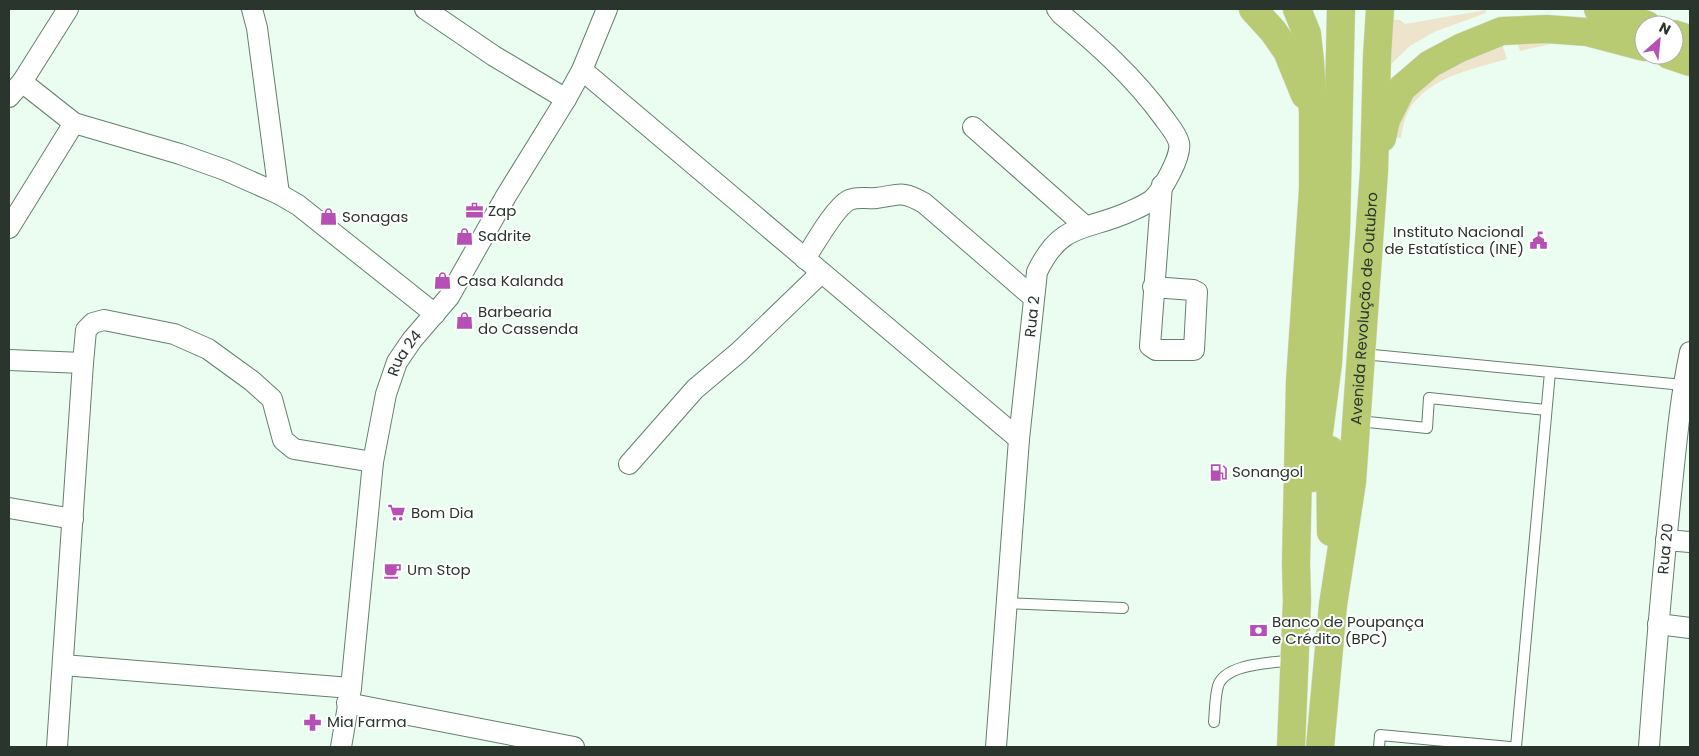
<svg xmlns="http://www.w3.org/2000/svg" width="1699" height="756" viewBox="0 0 1699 756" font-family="Poppins,sans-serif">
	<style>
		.green { fill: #eee4cb }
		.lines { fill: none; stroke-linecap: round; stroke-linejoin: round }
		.service-casing { stroke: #63806d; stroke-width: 12 }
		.minor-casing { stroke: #63806d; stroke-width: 22 }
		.primary-casing { stroke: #dddfdd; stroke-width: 29 }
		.service { stroke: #fff; stroke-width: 10 }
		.minor { stroke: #fff; stroke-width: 20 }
		.primary { stroke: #b8cb73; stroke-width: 28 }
		.labels { text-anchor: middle; stroke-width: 4; stroke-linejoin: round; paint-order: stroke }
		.poi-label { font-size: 15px; fill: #29352d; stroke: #fff; text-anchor: start }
		.street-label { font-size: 15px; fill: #29352d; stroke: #fff }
	</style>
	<rect width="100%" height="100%" fill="#eafdf0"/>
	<path class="green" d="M1486,10V13L1434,32L1410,46L1390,65L1383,19L1400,20L1405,24Z
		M1515,34L1574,39L1520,51Z
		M1501,41L1507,59C1471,70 1420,78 1405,119C1403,125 1402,132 1401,138H1394L1399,116L1423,77Z"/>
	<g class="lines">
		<defs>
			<path id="service" d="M1363,354L1683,385
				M1358,421L1427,428L1429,398L1546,410
				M1007,603L1123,608
				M1214,722C1215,710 1215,697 1218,686C1225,663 1273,663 1294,660
				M1379,747L1380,735L1510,747
				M1516,747L1550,372"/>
			<g id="minor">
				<path d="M252,9L257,28L279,194"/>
				<path d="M425,9L494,56L566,99"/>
				<path d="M582,70L1019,439"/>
				<path d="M22,82L74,123L180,154L225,170L279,194L298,205L435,314"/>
				<path d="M9,97L22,82L68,9"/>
				<path d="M973,127L1085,226"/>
				<path d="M9,228L74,123"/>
				<path d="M805,259C814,245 835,207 849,200C858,196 867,199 876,198C900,195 901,190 924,203L1034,298"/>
				<path d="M1153,287L1193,290L1197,292L1194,350H1156L1150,346L1162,185"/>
				<path d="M9,360L83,363"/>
				<path d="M629,464L695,389L739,352L821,273"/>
				<path d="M9,508L73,519"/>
				<path d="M1666,540L1690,542"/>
				<path d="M1658,624L1690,628"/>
				<path d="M63,665L351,688"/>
				<path d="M347,703L574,747"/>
				<path d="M57,747L83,363L86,330L93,323L104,320L174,334L208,349L252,381L272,399L283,440L294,449L373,462"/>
				<path id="s1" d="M341,747L351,688L373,462L386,394L397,362L412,340L449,297L506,196L566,99L582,70L607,9"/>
				<path id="s2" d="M996,747L1019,439L1037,272C1062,220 1086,232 1131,211C1138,208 1146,204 1152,200C1162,191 1182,156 1179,143C1177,134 1168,124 1163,117C1134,77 1098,45 1061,14L1057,9"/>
				<path id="s3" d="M1649,747C1655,663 1662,579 1671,494C1676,447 1680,399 1690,352"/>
			</g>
			<g id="primary">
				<path d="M1253,9L1273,31L1287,51L1305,95"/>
				<path d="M1598,9L1647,25"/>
				<path d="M1674,34L1690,39"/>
				<path d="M1669,55L1690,62"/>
				<path d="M1382,138L1386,120L1402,88L1430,64L1460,48L1502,31L1546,29L1587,32L1644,47"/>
				<path d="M1330,450L1331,532"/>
				<path d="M1313,478L1328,363L1336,232L1341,9"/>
				<path d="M1291,747L1297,601L1296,563L1300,381L1313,189V113L1310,61L1307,34L1297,9"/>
				<path id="s4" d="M1320,747L1333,605L1352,482L1374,171L1377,57L1380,9"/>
			</g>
		</defs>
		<use href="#service" class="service-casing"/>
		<use href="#minor" class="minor-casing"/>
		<use href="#primary" class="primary-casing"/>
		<use href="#service" class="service"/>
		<use href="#minor" class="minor"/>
		<use href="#primary" class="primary"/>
	</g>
	<defs>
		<symbol id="office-bare" viewBox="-9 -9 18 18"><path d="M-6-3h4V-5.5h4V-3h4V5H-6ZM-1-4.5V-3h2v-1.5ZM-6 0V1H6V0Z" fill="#b750b5" stroke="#fff" stroke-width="2.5" paint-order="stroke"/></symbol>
		<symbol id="shop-bare" viewBox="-9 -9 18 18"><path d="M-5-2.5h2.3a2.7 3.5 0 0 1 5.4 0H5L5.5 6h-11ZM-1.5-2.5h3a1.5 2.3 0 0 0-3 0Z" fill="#b750b5" stroke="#fff" stroke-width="2.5" paint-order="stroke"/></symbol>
		<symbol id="civic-bare" viewBox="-9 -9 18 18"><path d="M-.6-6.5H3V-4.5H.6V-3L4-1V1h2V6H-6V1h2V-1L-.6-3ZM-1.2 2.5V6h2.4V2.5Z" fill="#b750b5" stroke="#fff" stroke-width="2.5" paint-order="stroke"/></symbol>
		<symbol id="fuel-bare" viewBox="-9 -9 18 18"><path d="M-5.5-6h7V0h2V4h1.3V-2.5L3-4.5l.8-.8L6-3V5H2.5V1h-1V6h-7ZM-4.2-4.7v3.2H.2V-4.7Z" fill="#b750b5" stroke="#fff" stroke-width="2.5" paint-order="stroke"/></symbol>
		<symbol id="supermarket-bare" viewBox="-9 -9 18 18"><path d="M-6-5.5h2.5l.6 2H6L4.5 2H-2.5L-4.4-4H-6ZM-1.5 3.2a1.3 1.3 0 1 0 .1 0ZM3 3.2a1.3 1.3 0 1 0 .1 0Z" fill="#b750b5" stroke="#fff" stroke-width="2.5" paint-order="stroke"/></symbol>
		<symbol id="cafe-bare" viewBox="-9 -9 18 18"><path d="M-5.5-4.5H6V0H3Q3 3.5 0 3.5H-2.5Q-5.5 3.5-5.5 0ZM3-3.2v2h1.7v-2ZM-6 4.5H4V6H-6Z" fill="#b750b5" stroke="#fff" stroke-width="2.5" paint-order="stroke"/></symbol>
		<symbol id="bank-bare" viewBox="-9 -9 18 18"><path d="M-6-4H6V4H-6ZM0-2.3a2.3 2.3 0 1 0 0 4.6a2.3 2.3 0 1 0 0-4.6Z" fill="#b750b5" stroke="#fff" stroke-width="2.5" paint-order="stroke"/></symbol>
		<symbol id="pharmacy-bare" viewBox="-9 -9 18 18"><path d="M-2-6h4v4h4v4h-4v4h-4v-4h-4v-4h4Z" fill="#b750b5" stroke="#fff" stroke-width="2.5" paint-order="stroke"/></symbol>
	</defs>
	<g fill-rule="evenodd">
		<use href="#office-bare" x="462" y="198" width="25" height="25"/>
		<use href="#shop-bare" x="316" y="204" width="25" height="25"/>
		<use href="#shop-bare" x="452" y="224" width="25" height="25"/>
		<use href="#civic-bare" x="1526" y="228" width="25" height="25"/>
		<use href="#shop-bare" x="430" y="268" width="25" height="25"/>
		<use href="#shop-bare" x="452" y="308" width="25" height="25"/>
		<use href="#fuel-bare" x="1206" y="460" width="25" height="25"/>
		<use href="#supermarket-bare" x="384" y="500" width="25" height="25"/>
		<use href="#cafe-bare" x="380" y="558" width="25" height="25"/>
		<use href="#bank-bare" x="1246" y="618" width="25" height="25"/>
		<use href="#pharmacy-bare" x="300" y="710" width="25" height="25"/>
	</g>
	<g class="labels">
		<g class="poi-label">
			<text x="488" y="216">Zap</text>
			<text x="342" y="222">Sonagas</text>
			<text x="1524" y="237" text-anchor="end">Instituto Nacional<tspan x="1524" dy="17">de Estatística (INE)</tspan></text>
			<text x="478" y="241">Sadrite</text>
			<text x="457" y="286">Casa Kalanda</text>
			<text x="478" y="317">Barbearia<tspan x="478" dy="17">do Cassenda</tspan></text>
			<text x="1232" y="477">Sonangol</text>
			<text x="411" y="518">Bom Dia</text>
			<text x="407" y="575">Um Stop</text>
			<text x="1272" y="627">Banco de Poupança<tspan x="1272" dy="17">e Crédito (BPC)</tspan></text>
			<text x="327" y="727">Mia Farma</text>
		</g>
		<g class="street-label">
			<text dy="5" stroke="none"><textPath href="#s4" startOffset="441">Avenida Revolução de Outubro</textPath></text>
			<text dy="5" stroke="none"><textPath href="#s2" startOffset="432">Rua 2</textPath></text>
			<text dy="5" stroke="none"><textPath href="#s1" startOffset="401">Rua 24</textPath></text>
			<text dy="5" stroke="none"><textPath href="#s3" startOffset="199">Rua 20</textPath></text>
		</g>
	</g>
	<rect width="1699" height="756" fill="none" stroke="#29352d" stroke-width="20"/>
	<g transform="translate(1659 40) rotate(27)"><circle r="24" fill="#ffffff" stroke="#a9aeab"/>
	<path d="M0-4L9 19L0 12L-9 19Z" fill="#b750b5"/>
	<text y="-8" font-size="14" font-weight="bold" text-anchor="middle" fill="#29352d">N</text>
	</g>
</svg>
